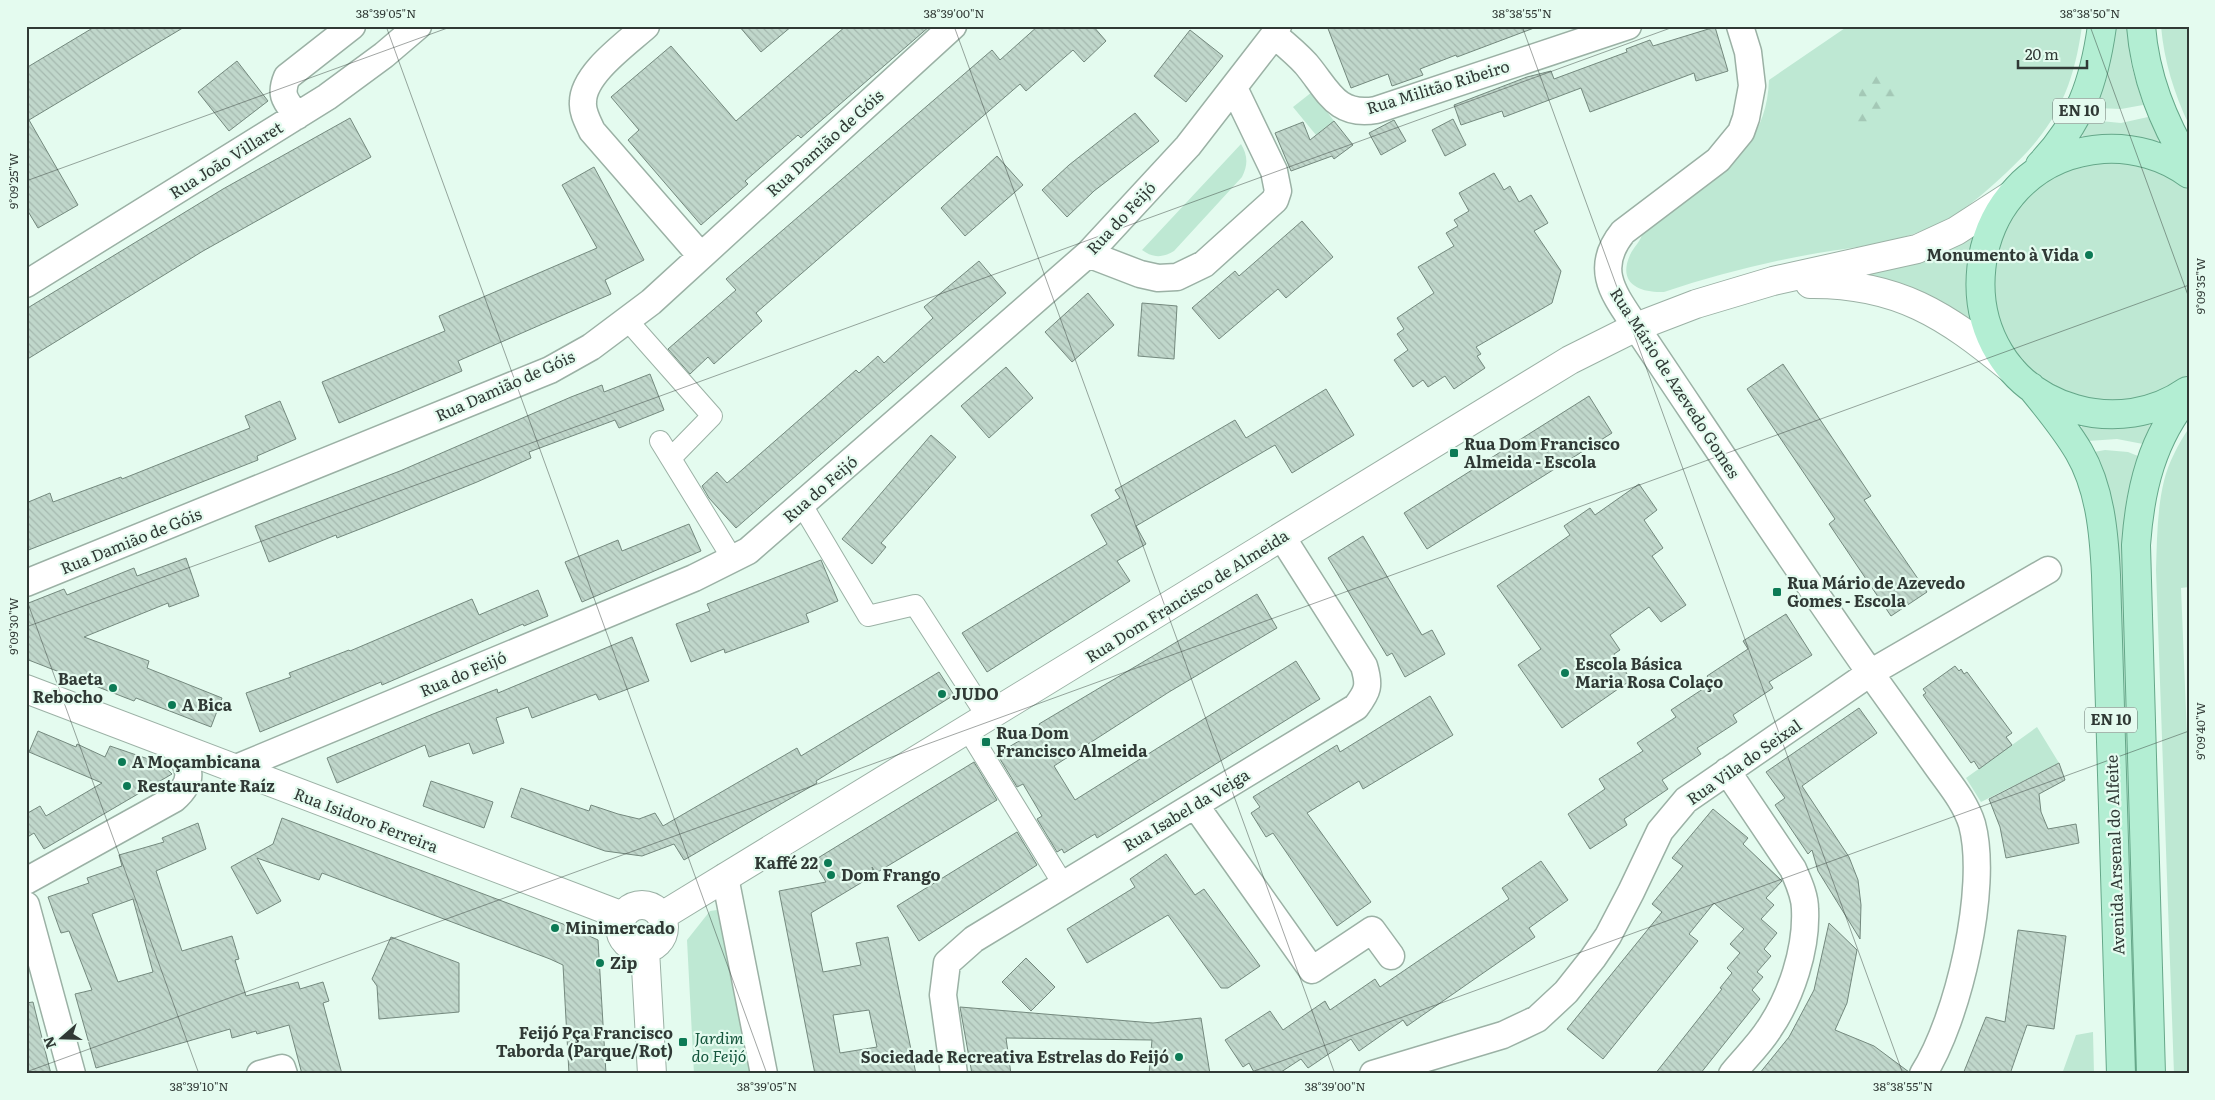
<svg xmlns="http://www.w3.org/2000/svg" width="2215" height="1100" viewBox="0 0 2215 1100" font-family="Literata,serif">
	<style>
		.green { fill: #bee8d3 }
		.forest { fill: url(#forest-firs) }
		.building { fill: url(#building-back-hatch); stroke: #74897e; fill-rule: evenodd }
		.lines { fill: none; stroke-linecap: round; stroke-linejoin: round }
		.pedestrian-casing { stroke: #9bb1a5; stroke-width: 22 }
		.minor-casing { stroke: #9bb1a5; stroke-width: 29 }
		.secondary-casing { stroke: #9bb1a5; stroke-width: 30 }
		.primary-casing { stroke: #65a789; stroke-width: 30 }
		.pedestrian { stroke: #fff; stroke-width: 20 }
		.minor { stroke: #fff; stroke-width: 26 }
		.secondary { stroke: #fff; stroke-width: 28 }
		.primary { stroke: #b3eed3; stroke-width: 28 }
		.ticks { fill: none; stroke: #303935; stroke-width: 1; stroke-opacity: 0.45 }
		.poi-dot { fill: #0c7a55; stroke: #e4fbef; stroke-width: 2 }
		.labels { text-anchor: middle; stroke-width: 4.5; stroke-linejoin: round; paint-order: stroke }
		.shield { fill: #e4fbef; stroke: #66736d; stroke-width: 1 }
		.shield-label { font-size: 15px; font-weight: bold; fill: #303935 }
		.street-label { font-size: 16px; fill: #303935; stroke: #e4fbef }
		.poi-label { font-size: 16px; font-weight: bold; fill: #303935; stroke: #e4fbef; text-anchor: start }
		.park-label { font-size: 16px; font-style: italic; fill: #15563d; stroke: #e4fbef }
		.neatline { fill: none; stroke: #303935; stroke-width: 2 }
		.ticks-label { font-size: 12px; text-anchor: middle; fill: #303935 }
	</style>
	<defs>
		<pattern id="forest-firs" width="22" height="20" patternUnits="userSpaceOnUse" patternTransform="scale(1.25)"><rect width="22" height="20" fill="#bee8d3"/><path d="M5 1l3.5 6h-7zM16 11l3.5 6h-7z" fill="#a4c8b6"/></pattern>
		<pattern id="building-back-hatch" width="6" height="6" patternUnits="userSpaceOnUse" patternTransform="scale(1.25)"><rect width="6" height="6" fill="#c0d7cb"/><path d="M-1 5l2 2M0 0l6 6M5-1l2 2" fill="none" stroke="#a5b9af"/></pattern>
	</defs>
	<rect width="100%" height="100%" fill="#e4fbef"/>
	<path class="green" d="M1848,26H2082C2073,91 2054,129 2006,173C1982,195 1959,216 1929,228C1893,243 1856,247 1818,253C1766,262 1714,275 1664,292C1640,293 1617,284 1630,255C1634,246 1641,242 1643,231C1661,217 1680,203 1699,189C1739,159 1767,134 1769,80Z
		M2116,26H2127L2131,64L2143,105L2121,109L2096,108L2107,77Z
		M2161,26H2189V125C2174,93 2164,61 2161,26Z
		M1312,92L1334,121L1316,135L1293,107Z
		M2148,117L2159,140L2156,142L2105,136L2085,138L2082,135L2090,120L2121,123Z
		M1241,144C1248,156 1248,165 1242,177L1174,251C1162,258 1153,258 1142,250Z
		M2103,162C2134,162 2164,169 2189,191V374L2171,387L2155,395L2120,403L2084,400L2036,376L2012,350L1992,300L1997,246L2024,200L2051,178L2068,170Z
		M1972,235L1973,239L1966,278L1970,317L1968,320L1863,278L1862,273Z
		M2147,423L2150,425L2143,444L2117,439L2088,441L2081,428L2083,425L2116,428Z
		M2189,428V587L2181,588L2189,785V1074H2174L2156,570C2157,541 2157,509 2164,481C2168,463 2179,443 2189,428Z
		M2105,450L2128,452L2138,456L2127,497L2123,533L2139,1074H2134L2117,534L2114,516L2094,452Z
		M2037,727L2059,763L1981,802L1966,778Z
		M717,910L721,916L750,1074H694L687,940L710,911Z
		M2093,1032L2094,1074H2062L2076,1035Z"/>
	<path class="forest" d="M1873,73L1884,75L1897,83L1898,95L1889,109C1878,111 1875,112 1872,123L1867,125L1857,122L1856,114C1866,97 1848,89 1873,73Z"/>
	<path class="building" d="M96,26H186L29,120L78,205L38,228L26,208V68Z
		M739,26H792L761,52Z
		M846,26H930L801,138L798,135L745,181L748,184L701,225L628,140L639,130L611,97L671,46L736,121Z
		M1038,26H1093L1106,41L1084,62L1073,50L1026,91L1020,84L756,313L762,321L714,364L708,357L690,374L668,349L736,290L726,279L992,50L1000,60Z
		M1327,26H1534V28L1457,57L1456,55L1420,69L1423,75L1392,86L1388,74L1351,88Z
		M1715,27L1728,71L1696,81L1694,73L1590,112L1581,88L1504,117L1502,111L1461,125L1454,105L1527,77L1551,71L1554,79L1627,52L1626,49L1650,40L1653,46Z
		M1190,30L1223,56L1186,102L1154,76Z
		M237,61L268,101L229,131L198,92Z
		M1135,113L1159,141L1094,191L1067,217L1042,190L1069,165Z
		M350,118L371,157L203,251L26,360V309L223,189Z
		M1453,119L1466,145L1445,156L1432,130Z
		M1394,120L1406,141L1381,155L1369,133Z
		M1334,121L1353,145L1334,159L1332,156L1291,171L1275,133L1303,122L1310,140Z
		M997,156L1023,185L965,236L941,208Z
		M594,167L644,260L605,280L611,294L458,361L462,371L339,423L322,382L445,331L439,316L597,248L562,185Z
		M1494,173L1504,190L1510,186L1519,202L1531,195L1548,223L1534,231L1561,271L1552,303L1476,347L1481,354L1477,356L1485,368L1454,389L1445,376L1428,387L1423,380L1413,387L1394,360L1408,350L1397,334L1404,329L1397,318L1434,293L1418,267L1454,246L1446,233L1458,226L1454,220L1469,211L1459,193Z
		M1302,221L1333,257L1286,298L1278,289L1219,339L1192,308L1235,271L1239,276Z
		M979,261L1006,293L736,528L709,498L702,486L717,472L727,483L856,370L859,373L878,356L884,363L933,318L924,307Z
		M1088,293L1114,325L1072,362L1045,332Z
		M1142,303L1177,306L1174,359L1138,356Z
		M1783,364L1871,496L1864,500L1927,592L1891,616L1829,524L1835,519L1747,389Z
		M1006,367L1033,398L989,438L961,406Z
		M650,374L664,410L619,428L615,420L529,452L531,458L477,482L378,522L337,538L336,535L269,562L255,526L400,471L571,397L602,385L604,392Z
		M1326,389L1354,435L1292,473L1275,445L1136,526L1146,544L1117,561L1130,581L987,672L962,633L1107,544L1091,515L1120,498L1115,490L1235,420L1246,438Z
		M1589,396L1612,433L1427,549L1404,513Z
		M280,401L296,439L257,456L258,460L26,551V503L50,493L53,502L121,477L122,479L250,428L245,416Z
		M931,435L956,457L881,543L886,547L872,564L842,539Z
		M1639,484L1657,510L1644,520L1663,548L1652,556L1686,605L1661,622L1649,607L1610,635L1620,650L1614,654L1631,680L1562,728L1518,665L1541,649L1497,586L1570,535L1564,526L1590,508L1595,515Z
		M689,524L701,551L582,602L565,562L618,540L622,551Z
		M1363,536L1422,635L1432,630L1445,654L1405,677L1392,653L1387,656L1328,558Z
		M186,558L199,596L169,607L168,603L84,637L149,661L147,668L222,698L211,727L136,698L134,701L26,659V604L64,589L67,595L134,568L137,576Z
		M821,560L838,601L806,614L809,622L725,653L724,649L691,662L676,624L710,611L707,604Z
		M538,590L548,616L524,626L523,624L382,685L381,682L260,732L246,693L291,677L289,673L349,650L350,651L472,599L479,615Z
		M1257,594L1277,628L1169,692L1054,766L1075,800L1296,661L1320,699L1097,838L1095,834L1064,853L1062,849L1057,852L1037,819L1042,816L1023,784L1017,787L997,754L1041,728L1039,724Z
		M1786,614L1812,655L1769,682L1773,688L1733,715L1737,722L1697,748L1701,754L1662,780L1668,789L1624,819L1627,825L1590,849L1568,814L1605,789L1599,779L1643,751L1637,743L1676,717L1671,710L1712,683L1707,676L1748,649L1743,641Z
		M632,637L649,681L599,700L596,694L532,718L528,707L496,718L504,743L489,748L473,754L469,743L429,757L425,745L337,783L327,758L433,714L497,689L498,693Z
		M1955,666L1959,671L1961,669L1964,674L1967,672L2012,733L2006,737L2012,745L1979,769L1974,761L1971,763L1923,695L1926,693L1923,689Z
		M939,672L954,695L816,781L817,783L684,860L674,844L642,856L605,851L511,817L521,788L589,811L591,805L618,814L639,819L655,813L663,826L797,748L801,756Z
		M1430,696L1453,735L1363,789L1359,781L1307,813L1371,902L1337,926L1273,833L1266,837L1251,813L1260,807L1253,797L1337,745L1340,752Z
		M1859,708L1877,733L1802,786L1849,857L1858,880L1861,905L1860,939L1818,871L1812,850L1808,854L1775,805L1785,798L1766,772Z
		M38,731L76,747L77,744L105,757L110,746L160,763L172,774L44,849L34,833L26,838V814L40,806L46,816L102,783L29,752Z
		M974,762L997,800L876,873L872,867L874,875L811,913L823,972L861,965L856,943L888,937L916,1074H883V1071L866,1074H815L779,891L826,882L813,861ZM869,1010L877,1047L840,1053L833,1015Z
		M2059,763L2065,780L2039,794L2041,812L2048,829L2076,824L2079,843L2006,858L2000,827L1989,799Z
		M431,781L493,802L484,828L423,806Z
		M1713,809L1748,838L1743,844L1782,881L1766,898L1774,905L1761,919L1777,933L1764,949L1771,956L1757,972L1763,977L1752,990L1760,999L1700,1074H1655L1722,989L1720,988L1732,973L1727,968L1740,953L1730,944L1744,929L1714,903L1689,934L1698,941L1603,1059L1567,1029L1662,912L1652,904L1683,866L1672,858Z
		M282,818L563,924L598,940L606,1074H569L563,965L550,959L322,873L319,880L257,858L281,901L257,914L231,867L273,844Z
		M198,823L206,849L156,871L182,951L232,936L239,959L235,960L246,996L298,982L300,989L323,982L329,1001L323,1003L342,1074H302L289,1025L257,1034L256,1031L232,1038L230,1029L96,1068L75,994L92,990L69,931L61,933L48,897L89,883L87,878L122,866L119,855L164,842L162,838ZM133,899L153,972L118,982L92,914Z
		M1017,832L1037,865L919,941L897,906Z
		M1166,854L1195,895L1204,889L1260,966L1228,988H1221L1168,915L1087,963L1067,929L1135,887L1130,879Z
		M1541,861L1568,900L1529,928L1535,937L1407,1026L1403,1020L1359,1051L1351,1039L1308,1068L1301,1059L1278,1074H1255L1249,1063L1243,1067L1225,1040L1270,1011L1283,1030L1325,1001L1330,1010L1375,979L1380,987L1509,899L1502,888Z
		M1829,923L1857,950L1847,1003L1835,1030L1874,1046L1909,1072L1908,1074H1759L1789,1037L1814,990Z
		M2018,930L2066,936L2054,1029L2027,1025L2010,1074H1963L1986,1017L2005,1022Z
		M391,937L459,963V1012L379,1019L377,986L372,979Z
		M1026,958L1055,987L1031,1011L1002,982Z
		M33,1002L51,1074H26V1003Z
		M960,1007L1153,1023L1201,1018L1210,1074H1149L1152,1040L1006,1038L1011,1074H972Z"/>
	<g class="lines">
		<defs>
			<path id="pedestrian" d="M628,321L712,416L671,458
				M660,441L732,558
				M802,505L868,616L915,605L988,718
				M968,730L1063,884"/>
			<path id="minor" d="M646,26C626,44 583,74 583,102C582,112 588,122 592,131L701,256
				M1740,26L1748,52L1752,86L1746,118L1741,132L1718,160L1623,232C1593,269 1614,294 1636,327C1714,443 1791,560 1871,674C1892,703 1913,733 1934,762C1947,781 1965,801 1972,824C1989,887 1958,1020 1923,1074
				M1274,35C1285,44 1296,53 1306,64C1328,90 1336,117 1376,110L1628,26
				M297,116C286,101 279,96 287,77L352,26
				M1088,254L1140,274L1158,278L1177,277L1204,264L1275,200L1278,191L1274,171L1234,88
				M26,284L327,97L384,55L418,26
				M26,583L550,370L591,347L651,302L953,26
				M234,769L694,578L748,551L1088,254L1188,146L1274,35L1278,26
				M1727,771L1793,869C1798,881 1805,895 1805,909C1807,949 1791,997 1769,1029C1759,1045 1744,1059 1732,1074
				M1195,805L1312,970L1372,930L1391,956
				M725,877L764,1074
				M26,881L174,799C196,780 190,767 174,746
				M26,905L72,1074
				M260,1074L282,1068L284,1074
				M954,1074L943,995L947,963L974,939L1356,707C1368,691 1370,686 1364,666L1282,537
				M1373,1074L1503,1035L1537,1019L1566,992L1593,958L1608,936L1631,892L1660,831L1686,800L1870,673L2048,570"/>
			<path id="secondary" d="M1810,284C1897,283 1946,315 2011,369
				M26,689L623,916
				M620 927a22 22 0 1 1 44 0a22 22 0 1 1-44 0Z
				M662,916L1570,360L1636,327L1696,304L1773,281L1917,249L1956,231L2010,196
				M645,950L652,1074"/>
			<path id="primary" d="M2141,26C2145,77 2163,121 2189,165
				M2040,165C2080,123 2094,83 2102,26
				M2031,387C2048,408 2065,428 2079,452C2100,488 2104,533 2106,575L2121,1074
				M2187,391C2154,414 2113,420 2075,409C1934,368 1957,160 2103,149C2133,147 2165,156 2189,174
				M2151,1074L2136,545C2140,489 2152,438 2189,394"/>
		</defs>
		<use href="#pedestrian" class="pedestrian-casing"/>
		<use href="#minor" class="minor-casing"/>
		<use href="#secondary" class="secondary-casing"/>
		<use href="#primary" class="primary-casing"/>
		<use href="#pedestrian" class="pedestrian"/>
		<use href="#minor" class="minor"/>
		<use href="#secondary" class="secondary"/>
		<use href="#primary" class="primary"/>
	</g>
	<path class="ticks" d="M386,26L767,1074M954,26L1335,1074M1522,26L1903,1074M2090,26L2189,298M26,181L453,26M26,598L199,1074M26,627L1676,26M26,1072L2189,285M1246,1074L2189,731"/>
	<g class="poi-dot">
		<circle cx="2089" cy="255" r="5"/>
		<rect x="1449" y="448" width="10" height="10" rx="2.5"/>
		<rect x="1772" y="587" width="10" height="10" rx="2.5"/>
		<circle cx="1565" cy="673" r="5"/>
		<circle cx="113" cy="688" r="5"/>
		<circle cx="942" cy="694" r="5"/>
		<circle cx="172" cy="705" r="5"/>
		<rect x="981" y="737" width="10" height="10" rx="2.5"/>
		<circle cx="122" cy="762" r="5"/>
		<circle cx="127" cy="786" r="5"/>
		<circle cx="828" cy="863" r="5"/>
		<circle cx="831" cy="875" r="5"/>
		<circle cx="555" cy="928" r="5"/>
		<circle cx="600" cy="963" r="5"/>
		<rect x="678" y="1037" width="10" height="10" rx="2.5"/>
		<circle cx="1179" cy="1057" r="5"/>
	</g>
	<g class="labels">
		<g class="shield">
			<rect x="2053" y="98.5" width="52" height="25" rx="4"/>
			<rect x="2085" y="707.5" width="52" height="25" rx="4"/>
		</g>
		<g class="shield-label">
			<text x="2079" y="116">EN 10</text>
			<text x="2111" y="725">EN 10</text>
		</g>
		<g class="street-label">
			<text transform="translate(1438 87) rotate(-17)" y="6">Rua Militão Ribeiro</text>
			<text transform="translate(825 143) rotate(-42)" y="6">Rua Damião de Góis</text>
			<text transform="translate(226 160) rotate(-32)" y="6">Rua João Villaret</text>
			<text transform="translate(1121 218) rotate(-47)" y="6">Rua do Feijó</text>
			<text transform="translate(1675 383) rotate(57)" y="6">Rua Mário de Azevedo Gomes</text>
			<text transform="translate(505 386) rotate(-24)" y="6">Rua Damião de Góis</text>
			<text transform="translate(820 489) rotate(-41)" y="6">Rua do Feijó</text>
			<text transform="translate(131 541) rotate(-22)" y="6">Rua Damião de Góis</text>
			<text transform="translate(1187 596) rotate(-32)" y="6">Rua Dom Francisco de Almeida</text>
			<text transform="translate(463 674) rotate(-23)" y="6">Rua do Feijó</text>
			<text transform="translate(1744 762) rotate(-35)" y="6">Rua Vila do Seixal</text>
			<text transform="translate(1186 810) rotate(-31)" y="6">Rua Isabel da Veiga</text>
			<text transform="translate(366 820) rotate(21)" y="6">Rua Isidoro Ferreira</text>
			<text transform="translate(2115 855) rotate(-92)" y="6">Avenida Arsenal do Alfeite</text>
		</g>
		<g class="poi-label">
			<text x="2079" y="261" text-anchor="end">Monumento à Vida</text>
			<text x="1464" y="450">Rua Dom Francisco<tspan x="1464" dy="18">Almeida - Escola</tspan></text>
			<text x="1787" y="589">Rua Mário de Azevedo<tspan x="1787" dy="18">Gomes - Escola</tspan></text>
			<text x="1575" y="670">Escola Básica<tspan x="1575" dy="18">Maria Rosa Colaço</tspan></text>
			<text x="103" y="685" text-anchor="end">Baeta<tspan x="103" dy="18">Rebocho</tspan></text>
			<text x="952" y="700">JUDO</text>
			<text x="182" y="711">A Bica</text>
			<text x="996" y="739">Rua Dom<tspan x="996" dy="18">Francisco Almeida</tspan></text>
			<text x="132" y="768">A Moçambicana</text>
			<text x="137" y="792">Restaurante Raíz</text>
			<text x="818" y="869" text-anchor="end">Kaffé 22</text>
			<text x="841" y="881">Dom Frango</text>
			<text x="565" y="934">Minimercado</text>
			<text x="610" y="969">Zip</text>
			<text x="673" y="1039" text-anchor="end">Feijó Pça Francisco<tspan x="673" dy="18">Taborda (Parque/Rot)</tspan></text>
			<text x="1169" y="1063" text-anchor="end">Sociedade Recreativa Estrelas do Feijó</text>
		</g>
		<g class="park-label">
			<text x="719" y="1044">Jardim<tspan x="719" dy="18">do Feijó</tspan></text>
		</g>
	</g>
	<rect width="2215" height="1100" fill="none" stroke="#e4fbef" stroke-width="55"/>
	<g transform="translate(62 1038) rotate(250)" stroke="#e4fbef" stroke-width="4" paint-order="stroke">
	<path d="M0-4L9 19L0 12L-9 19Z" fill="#303935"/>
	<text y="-8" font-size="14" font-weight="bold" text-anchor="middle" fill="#303935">N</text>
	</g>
	<path d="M2018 60v8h69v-8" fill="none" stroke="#303935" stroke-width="2.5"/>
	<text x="2025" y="60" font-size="15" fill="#303935" stroke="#e4fbef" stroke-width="4" paint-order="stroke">20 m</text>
	<rect x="28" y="28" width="2160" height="1044" class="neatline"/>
	<g class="ticks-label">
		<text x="386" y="18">38°39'05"N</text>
		<text x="954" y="18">38°39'00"N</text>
		<text x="1522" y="18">38°38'55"N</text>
		<text x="2090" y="18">38°38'50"N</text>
		<text transform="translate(14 181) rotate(-90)" y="4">9°09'25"W</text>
		<text transform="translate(2201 286) rotate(-90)" y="4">9°09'35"W</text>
		<text transform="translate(14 626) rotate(-90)" y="4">9°09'30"W</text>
		<text transform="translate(2201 731) rotate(-90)" y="4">9°09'40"W</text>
		<text x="199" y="1091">38°39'10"N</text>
		<text x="767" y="1091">38°39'05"N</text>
		<text x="1335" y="1091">38°39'00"N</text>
		<text x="1903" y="1091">38°38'55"N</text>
	</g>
</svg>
